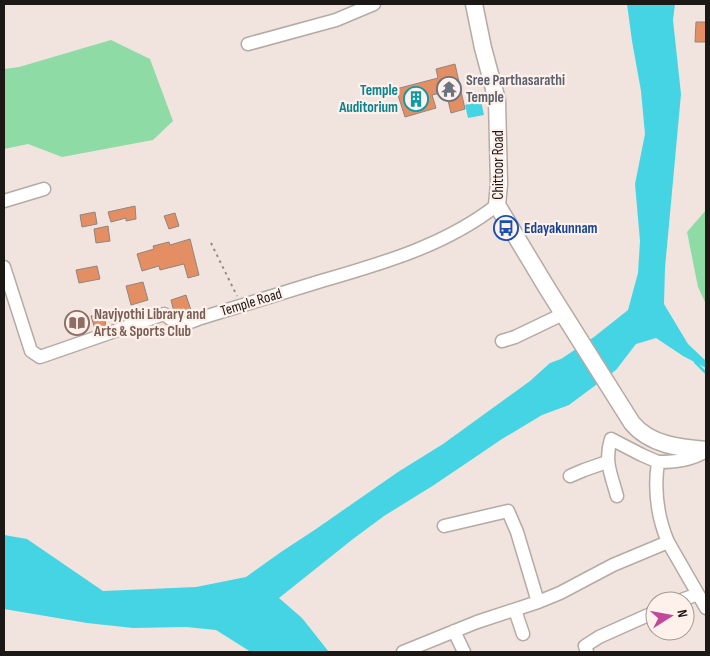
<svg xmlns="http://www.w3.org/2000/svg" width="710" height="656" viewBox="0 0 710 656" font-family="'Sofia Sans Condensed',sans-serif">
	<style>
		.green { fill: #8edba5 }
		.water { fill: #45d4e4 }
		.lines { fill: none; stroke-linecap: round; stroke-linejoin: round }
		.stream { stroke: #45d4e4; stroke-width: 2.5 }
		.building { fill: #e48e63; stroke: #91857f }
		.minor-casing { stroke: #b6aaa4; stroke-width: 15 }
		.major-casing { stroke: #b6aaa4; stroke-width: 19 }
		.path { stroke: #938a85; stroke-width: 2; stroke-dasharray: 2.5 4; stroke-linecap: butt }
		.minor { stroke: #fff; stroke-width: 12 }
		.major { stroke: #fff; stroke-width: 16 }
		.labels { text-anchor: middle; stroke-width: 4.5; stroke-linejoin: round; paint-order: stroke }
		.worship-label { font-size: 15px; font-weight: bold; fill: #5b616d; stroke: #fef1eb; text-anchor: start }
		.culture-label { font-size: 15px; font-weight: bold; fill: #0d838f; stroke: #fef1eb; text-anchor: end }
		.street-label { font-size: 15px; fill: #1c1816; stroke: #fef1eb }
		.transit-label { font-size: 15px; font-weight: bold; fill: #164399; stroke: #fef1eb; text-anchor: start }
		.education-label { font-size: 15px; font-weight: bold; fill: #785e54; stroke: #fef1eb; text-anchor: start }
	</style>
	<rect width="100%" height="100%" fill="#f1e4de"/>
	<path class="green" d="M111,40L150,59L173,121L153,140L62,157L28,144L4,149V69L19,67Z
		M706,210V304L698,287L687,232Z"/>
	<path class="water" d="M627,4H675L673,20L681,94L665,268L664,304L688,344L706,361V368L683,356L656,338L636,344L616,370L569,405L542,415L502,439L434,485L384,516L353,539L279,598L302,618L329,652H251L216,630L186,627L133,628L87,623L4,609V535L27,539L103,591L196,587L246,577L281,552L316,529L398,472L443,444L530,381L550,363L561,359L594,337L628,310L638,273L640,241L635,184L645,134L641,91L632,41Z
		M481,101L484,115L468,118L465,105Z"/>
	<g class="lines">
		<path class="stream" d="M695,362L706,373"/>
	</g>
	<path class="building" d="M696,22H706V42H695Z
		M455,64L465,109L451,113L446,92L432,95L436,108L405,117L396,89L438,78L436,69Z
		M135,206L136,219L126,221V218L111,222L108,212Z
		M95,212L97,224L82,227L80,215Z
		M175,213L179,226L169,229L164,216Z
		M108,226L110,241L96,243L94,229Z
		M190,239L199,275L188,278L184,264L160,270L159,266L142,271L137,254L154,249L153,246L169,242L170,245Z
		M97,266L100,279L79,283L76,270Z
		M143,282L148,300L131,305L126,286Z
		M186,295L192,313L181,317L174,312L171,300Z
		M103,313L106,325L95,329L91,316Z"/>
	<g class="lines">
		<defs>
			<path id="minor" d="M248,44L336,20L374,4
				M4,201L44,189
				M4,267L31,351L40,357L164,314L180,326L201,318C240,306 279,294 318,282C380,264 445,246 497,205
				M502,341L515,337L563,314
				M706,451C691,460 676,462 658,462C654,489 657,516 668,542L706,608
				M570,476L584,470L607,462
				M617,496C611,474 604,461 611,439L642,455L658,462
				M444,526L508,511L517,532L538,602
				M679,601L698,594
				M515,610L523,634
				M454,631L464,652
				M403,652L477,622L538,602L560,593L613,565L668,542
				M587,652L585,646L599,637L655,612"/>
			<path id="major" d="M474,4L483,48L497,100L499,184L497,205L547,288L632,423C650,445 680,448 706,450"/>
		</defs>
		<use href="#minor" class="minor-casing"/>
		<use href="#major" class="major-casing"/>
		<path class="path" d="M211,243L237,296"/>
		<use href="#minor" class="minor"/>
		<use href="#major" class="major"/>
	</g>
	<defs>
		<symbol id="temple-ring" viewBox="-11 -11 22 22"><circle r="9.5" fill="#fef1eb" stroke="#6b7280" stroke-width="1.5"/><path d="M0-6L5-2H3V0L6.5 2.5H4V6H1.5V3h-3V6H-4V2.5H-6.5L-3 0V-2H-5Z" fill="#6b7280"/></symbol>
		<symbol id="building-ring" viewBox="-11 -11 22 22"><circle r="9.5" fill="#fef1eb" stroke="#0f9aa8" stroke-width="1.5"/><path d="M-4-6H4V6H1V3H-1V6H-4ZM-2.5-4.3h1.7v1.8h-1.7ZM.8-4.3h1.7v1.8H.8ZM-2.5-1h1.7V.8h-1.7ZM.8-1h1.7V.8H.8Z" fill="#0f9aa8"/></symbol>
		<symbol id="bus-ring" viewBox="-11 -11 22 22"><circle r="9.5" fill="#fef1eb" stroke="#1a4fb4" stroke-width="1.5"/><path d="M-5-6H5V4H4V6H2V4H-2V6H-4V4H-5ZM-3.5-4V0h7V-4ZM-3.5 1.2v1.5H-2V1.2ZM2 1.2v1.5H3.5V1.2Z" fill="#1a4fb4"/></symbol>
		<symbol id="library-ring" viewBox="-11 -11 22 22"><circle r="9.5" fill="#fef1eb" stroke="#8d6e63" stroke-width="1.5"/><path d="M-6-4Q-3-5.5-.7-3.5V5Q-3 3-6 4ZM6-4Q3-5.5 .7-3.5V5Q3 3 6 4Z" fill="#8d6e63"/></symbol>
	</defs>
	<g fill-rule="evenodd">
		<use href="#temple-ring" x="435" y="75" width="28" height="28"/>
		<use href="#building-ring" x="402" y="85" width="28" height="28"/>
		<use href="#bus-ring" x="492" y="214" width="28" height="28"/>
		<use href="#library-ring" x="63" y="309" width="28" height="28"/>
	</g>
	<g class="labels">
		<g class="worship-label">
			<text x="466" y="85">Sree Parthasarathi<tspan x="466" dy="17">Temple</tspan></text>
		</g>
		<g class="culture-label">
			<text x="398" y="95">Temple<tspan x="398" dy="17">Auditorium</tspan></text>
		</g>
		<g class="street-label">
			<text transform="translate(498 165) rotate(-90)" y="5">Chittoor Road</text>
			<text transform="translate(251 302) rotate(-17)" y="5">Temple Road</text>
		</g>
		<g class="transit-label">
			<text x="524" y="233">Edayakunnam</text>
		</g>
		<g class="education-label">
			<text x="94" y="319">Navjyothi Library and<tspan x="94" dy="17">Arts &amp; Sports Club</tspan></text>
		</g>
	</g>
	<rect width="710" height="656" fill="none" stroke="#1c1816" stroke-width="10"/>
	<g transform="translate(670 616) rotate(79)"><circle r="24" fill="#fef1eb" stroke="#a49a96"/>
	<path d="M0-4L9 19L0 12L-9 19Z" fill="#c1489b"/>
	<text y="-8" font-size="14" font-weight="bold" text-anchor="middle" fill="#1c1816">N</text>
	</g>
</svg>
